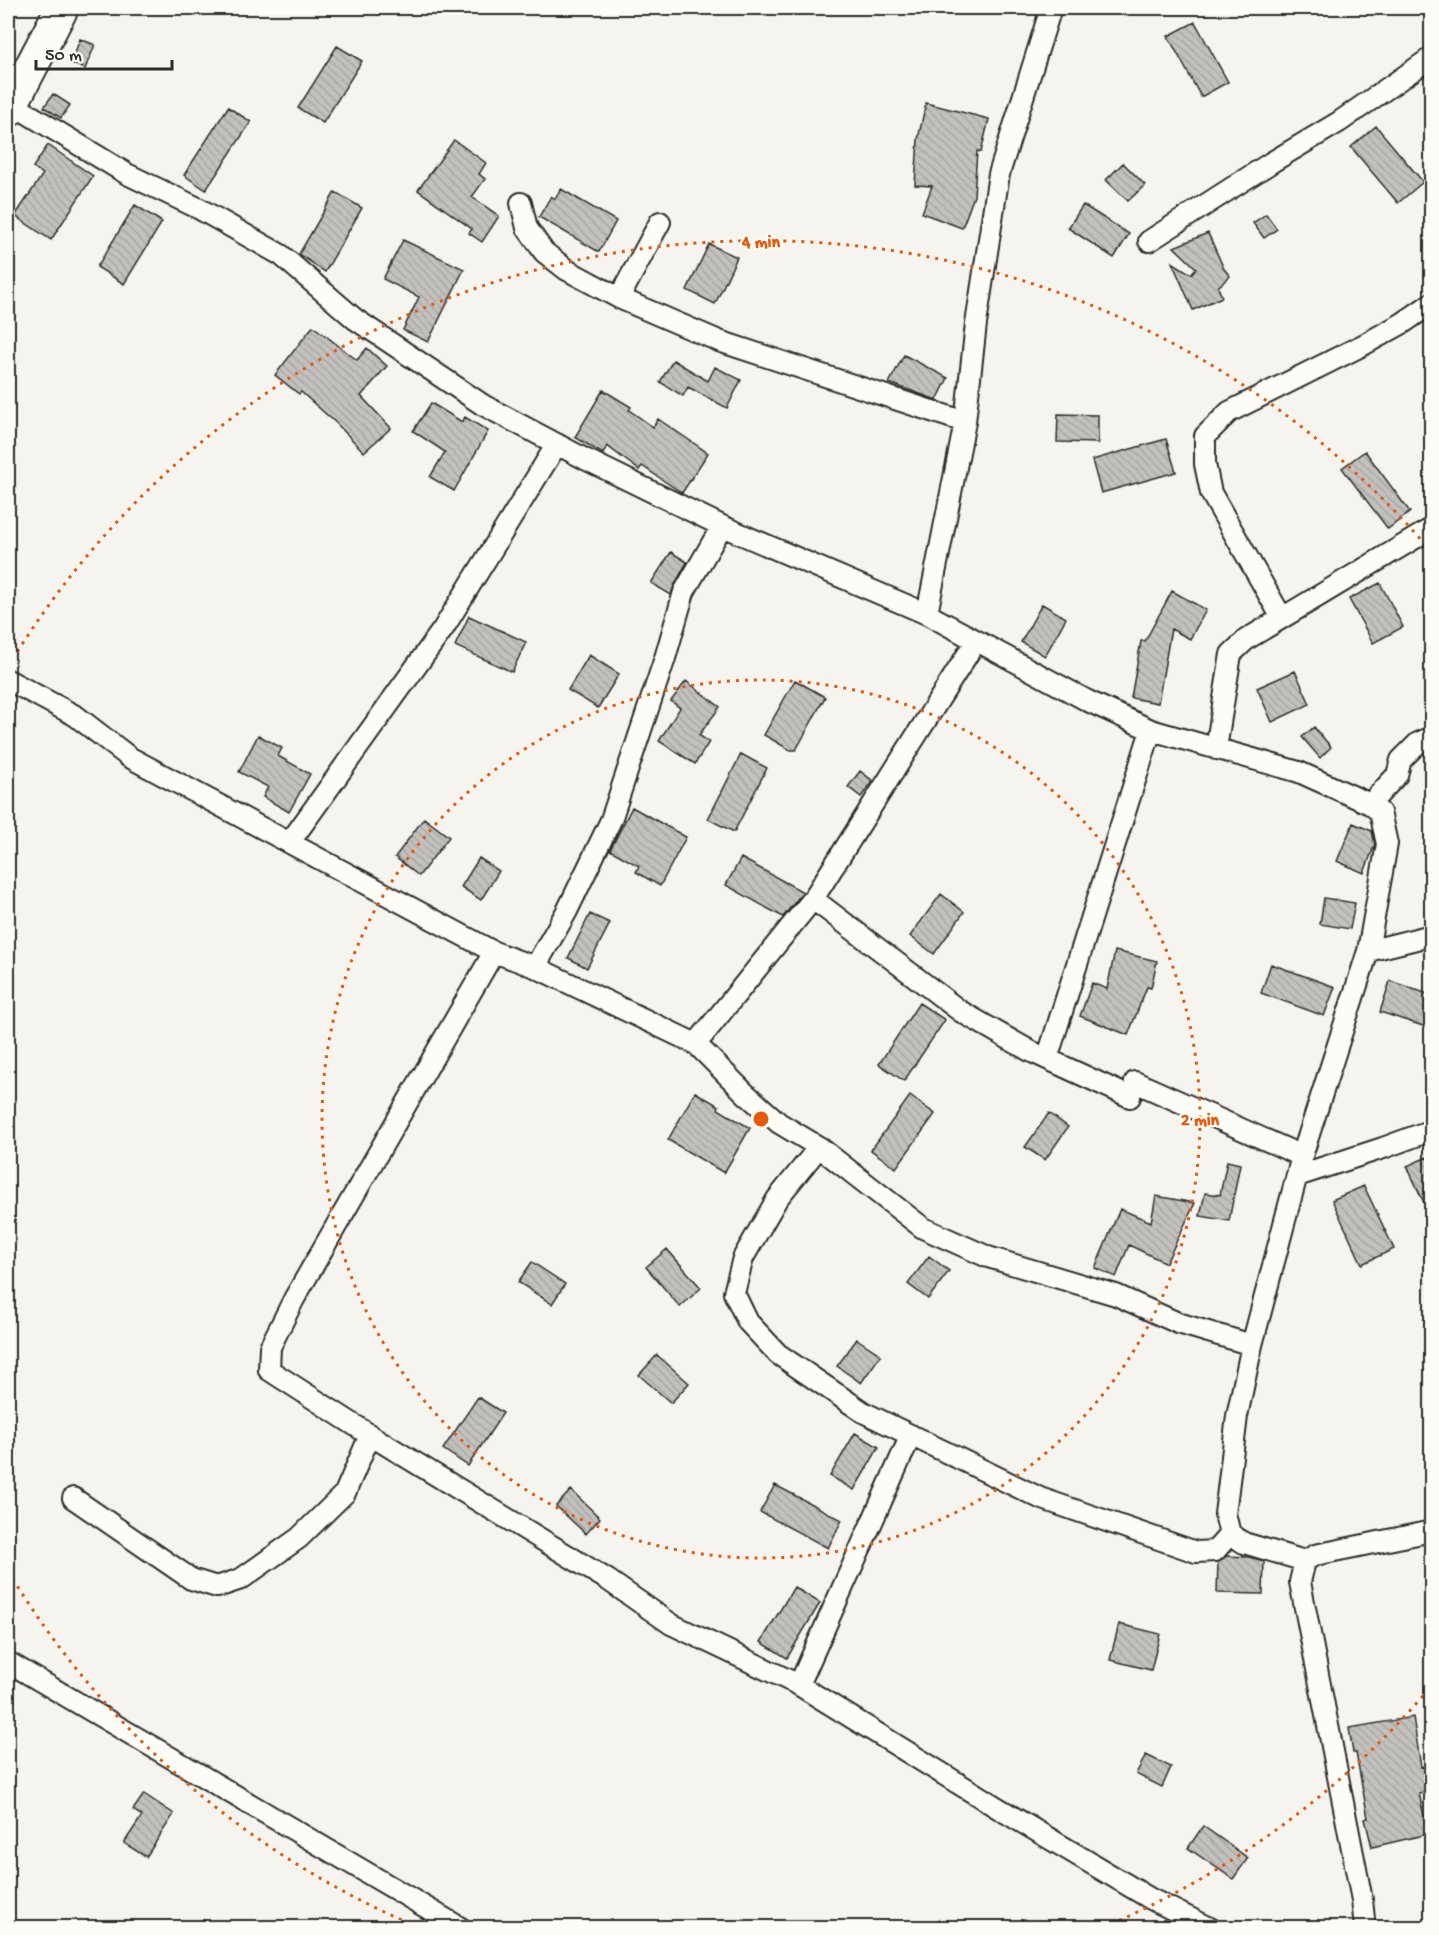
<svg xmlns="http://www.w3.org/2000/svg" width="1439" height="1935" viewBox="0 0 1439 1935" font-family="'Gochi Hand',sans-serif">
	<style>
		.building { fill: url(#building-back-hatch); stroke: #2b2b2b; stroke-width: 1.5 }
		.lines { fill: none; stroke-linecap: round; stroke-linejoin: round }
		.minor-casing { stroke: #2b2b2b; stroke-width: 24 }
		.primary-casing { stroke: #2b2b2b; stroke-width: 36 }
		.minor { stroke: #fdfcf7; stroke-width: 20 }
		.primary { stroke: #fdfcf7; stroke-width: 32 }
		.ring { fill: none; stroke: #e8590c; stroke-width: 3; stroke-dasharray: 3 6 }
		.centre { fill: #e8590c; stroke: #fdfcf7; stroke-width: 3 }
		.ring-label { font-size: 18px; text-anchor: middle; font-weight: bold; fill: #e8590c; stroke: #fdfcf7; stroke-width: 4.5; stroke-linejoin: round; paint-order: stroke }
	</style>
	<defs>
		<pattern id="building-back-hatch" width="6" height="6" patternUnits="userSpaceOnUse" patternTransform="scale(1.5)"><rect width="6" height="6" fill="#c2c1be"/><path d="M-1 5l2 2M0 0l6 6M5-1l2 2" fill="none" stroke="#a7a6a3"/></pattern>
	</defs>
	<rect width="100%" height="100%" fill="#f5f4ef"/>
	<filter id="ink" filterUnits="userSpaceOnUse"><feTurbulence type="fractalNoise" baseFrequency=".0167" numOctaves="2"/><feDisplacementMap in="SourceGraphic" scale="12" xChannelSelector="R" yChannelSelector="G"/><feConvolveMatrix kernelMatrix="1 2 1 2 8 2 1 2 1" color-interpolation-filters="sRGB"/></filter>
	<g filter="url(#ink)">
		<path class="building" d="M1195,22L1228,82L1201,97L1168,36Z
			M80,39L95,45L85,69L71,63Z
			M337,46L362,61L323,123L298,108Z
			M53,94L70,105L61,118L44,107Z
			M926,103L989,119L981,152L977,151L974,196L962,228L922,213L932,186L915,185L918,139Z
			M228,107L251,122L206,190L184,175Z
			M1376,126L1423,182L1398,203L1351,147Z
			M454,140L486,163L479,174L485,179L472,197L499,216L482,242L469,233L472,229L418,190Z
			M48,145L93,176L51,240L15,216L43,174L33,167Z
			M1123,163L1145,185L1128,201L1106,180Z
			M561,189L616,221L599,252L539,217L551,196L555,199Z
			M335,192L362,208L325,272L299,254Z
			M135,205L162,222L124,284L97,267Z
			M1083,205L1129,234L1114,258L1068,228Z
			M1266,214L1277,229L1264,238L1253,223Z
			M1208,233L1224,269L1230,276L1218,287L1222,297L1193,310L1172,262L1191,274L1196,268L1174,247Z
			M403,240L464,269L428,342L403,330L419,297L383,279Z
			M709,244L737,257L715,304L687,290Z
			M313,326L357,360L367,348L387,366L361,396L391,428L364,452L336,423L301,392L299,394L275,375Z
			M904,355L948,378L937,400L889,383Z
			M673,360L708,381L715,367L741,380L727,408L688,387L683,396L660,382Z
			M603,390L631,407L629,410L653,427L658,419L708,453L682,493L642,466L639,470L607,446L603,454L575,437Z
			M431,403L462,422L465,417L488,431L454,491L430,477L445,452L413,431Z
			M1058,414L1098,415V443L1057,442Z
			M1166,439L1176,472L1101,493L1092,460Z
			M1365,451L1410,512L1388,529L1342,468Z
			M671,552L687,562L674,586L671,595L651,583Z
			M1380,583L1403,627L1373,643L1349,599Z
			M1172,591L1206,610L1190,639L1171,629L1158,703L1131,698L1141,641H1145Z
			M1042,604L1066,618L1045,656L1021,642Z
			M469,616L526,642L512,672L455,646Z
			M589,655L619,674L598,708L568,690Z
			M1295,671L1310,704L1272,722L1257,688Z
			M795,680L825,697L796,750H790L764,735Z
			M686,681L720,707L699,735L709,742L695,764L659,741L680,708L671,701Z
			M1314,727L1331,747L1320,758L1302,737Z
			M258,735L282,748L278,756L310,774L289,812L263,797L268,787L239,772Z
			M741,754L767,768L734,832L708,819Z
			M860,771L873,781L861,797L848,787Z
			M632,807L686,837L660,886L636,872L639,866L610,850Z
			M424,818L449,837L419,876L395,857Z
			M1353,823L1372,831L1375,844L1364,873L1337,861Z
			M479,858L499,871L481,900L461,887Z
			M741,858L803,892L783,917L726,885Z
			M941,894L964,912L934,954L910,936Z
			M1324,898L1355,903L1350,929L1320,924Z
			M590,914L610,923L587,968L568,958Z
			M1115,951L1157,961L1151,988L1147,987L1128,1035L1080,1016L1092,983L1107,989Z
			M1271,964L1335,987L1324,1016L1261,993Z
			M1390,981L1431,995V1010L1426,1027L1380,1012Z
			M919,1003L945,1020L904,1081L879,1064Z
			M695,1092L719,1106L718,1109L750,1128L724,1173L668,1140Z
			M910,1096L935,1114L896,1168L871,1150Z
			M1049,1113L1068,1127L1045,1160L1025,1147Z
			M1427,1157L1431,1167V1218L1407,1166Z
			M1227,1161L1240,1164L1229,1221L1200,1216L1205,1193L1220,1195Z
			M1364,1186L1394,1249L1362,1264L1332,1200Z
			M1156,1196L1195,1203L1166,1263L1129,1245L1116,1277L1095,1268L1120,1209L1151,1222Z
			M667,1249L701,1288L680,1307L646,1267Z
			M929,1256L949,1271L928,1299L908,1284Z
			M532,1262L565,1284L552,1304L518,1282Z
			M857,1339L881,1355L861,1383L837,1366Z
			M657,1355L689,1383L671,1403L639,1375Z
			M478,1397L503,1413L468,1466L443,1449Z
			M855,1433L879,1447L854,1490L830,1476Z
			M775,1485L842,1520L828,1548L760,1512Z
			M571,1490L600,1518L586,1534L556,1506Z
			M1226,1556L1249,1557L1264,1561L1263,1594L1217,1593L1218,1562Z
			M794,1587L820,1603L787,1658L761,1642Z
			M1119,1624L1160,1634L1151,1670L1110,1660Z
			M1413,1717L1421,1767L1424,1766L1428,1791L1419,1793L1428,1834L1372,1847L1365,1819L1368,1818L1356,1753H1353L1349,1728Z
			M1146,1755L1171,1767L1162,1787L1136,1774Z
			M144,1794L174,1814L146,1857L124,1843L142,1816L133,1810Z
			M1203,1826L1248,1858L1233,1879L1188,1848Z"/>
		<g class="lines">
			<defs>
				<path id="minor" d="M12,104L127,174L198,208L281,255L355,319L483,405L585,459L722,526L927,614L1088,701L1151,730L1299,772L1370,804L1380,812L1387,844L1368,951L1302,1156L1252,1345L1237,1416L1225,1514L1230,1534L1244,1543L1305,1561
					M521,203L527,228L544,252L567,270L619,298L719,341L965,422
					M1149,241L1272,162L1339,122L1432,57
					M619,298L660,222
					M927,614L965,422L976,324L999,174L1051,8
					M1282,618L1211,493L1205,464V436L1229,412L1363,345L1403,323L1432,303
					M8,680L76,716L129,757L494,952L535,967L567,911L611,820L665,658L684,592L722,526
					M1216,749L1231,654L1247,639L1432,528
					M1370,804L1397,775L1401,760L1418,743L1432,737
					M290,842L443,629L557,444
					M813,899L960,1011L1030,1051L1130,1097
					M1368,951L1432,935
					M494,952L294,1299L270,1347L269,1370L370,1435L608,1580L671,1624L799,1685L998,1808L1151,1899L1210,1928
					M535,967L696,1044L745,1093L779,1123L819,1147L923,1228L988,1257L1116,1295L1178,1323L1252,1345
					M696,1044L813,899L976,641
					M1047,1059L1151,730
					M1135,1082L1302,1156
					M819,1147L777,1199L743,1258L734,1293L748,1322L778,1354L863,1412L1040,1498L1196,1552L1215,1551L1230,1534
					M1297,1176L1383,1148L1432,1130
					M73,1498L191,1579L217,1587L241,1579L299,1538L345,1493L370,1435
					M8,1662L461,1928
					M799,1685L911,1435
					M1365,1928L1362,1900L1300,1582L1305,1561L1315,1555L1432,1531"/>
				<path id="primary" d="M8,111L62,8"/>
			</defs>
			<use href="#minor" class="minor-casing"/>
			<use href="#primary" class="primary-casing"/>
			<use href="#minor" class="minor"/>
			<use href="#primary" class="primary"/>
		</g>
	</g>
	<g class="ring">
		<circle cx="761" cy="1119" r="439"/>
		<path d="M1429 1689A878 878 0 0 1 1104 1927M418 1927A878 878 0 0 1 8 1571M8 667A878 878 0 0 1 1429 549"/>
	</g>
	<circle cx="761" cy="1119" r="9" class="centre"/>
	<g class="ring-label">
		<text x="761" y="247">4 min</text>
		<text x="1200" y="1125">2 min</text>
	</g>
	<rect width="1439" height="1935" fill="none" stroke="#fdfcf7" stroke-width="30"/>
	<rect x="15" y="15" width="1409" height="1905" fill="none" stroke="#2b2b2b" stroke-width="2" filter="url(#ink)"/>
	<path d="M36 60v9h136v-9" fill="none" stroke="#2b2b2b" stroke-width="3"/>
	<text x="45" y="60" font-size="18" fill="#2b2b2b" stroke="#fdfcf7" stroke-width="4.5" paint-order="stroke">50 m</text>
</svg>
